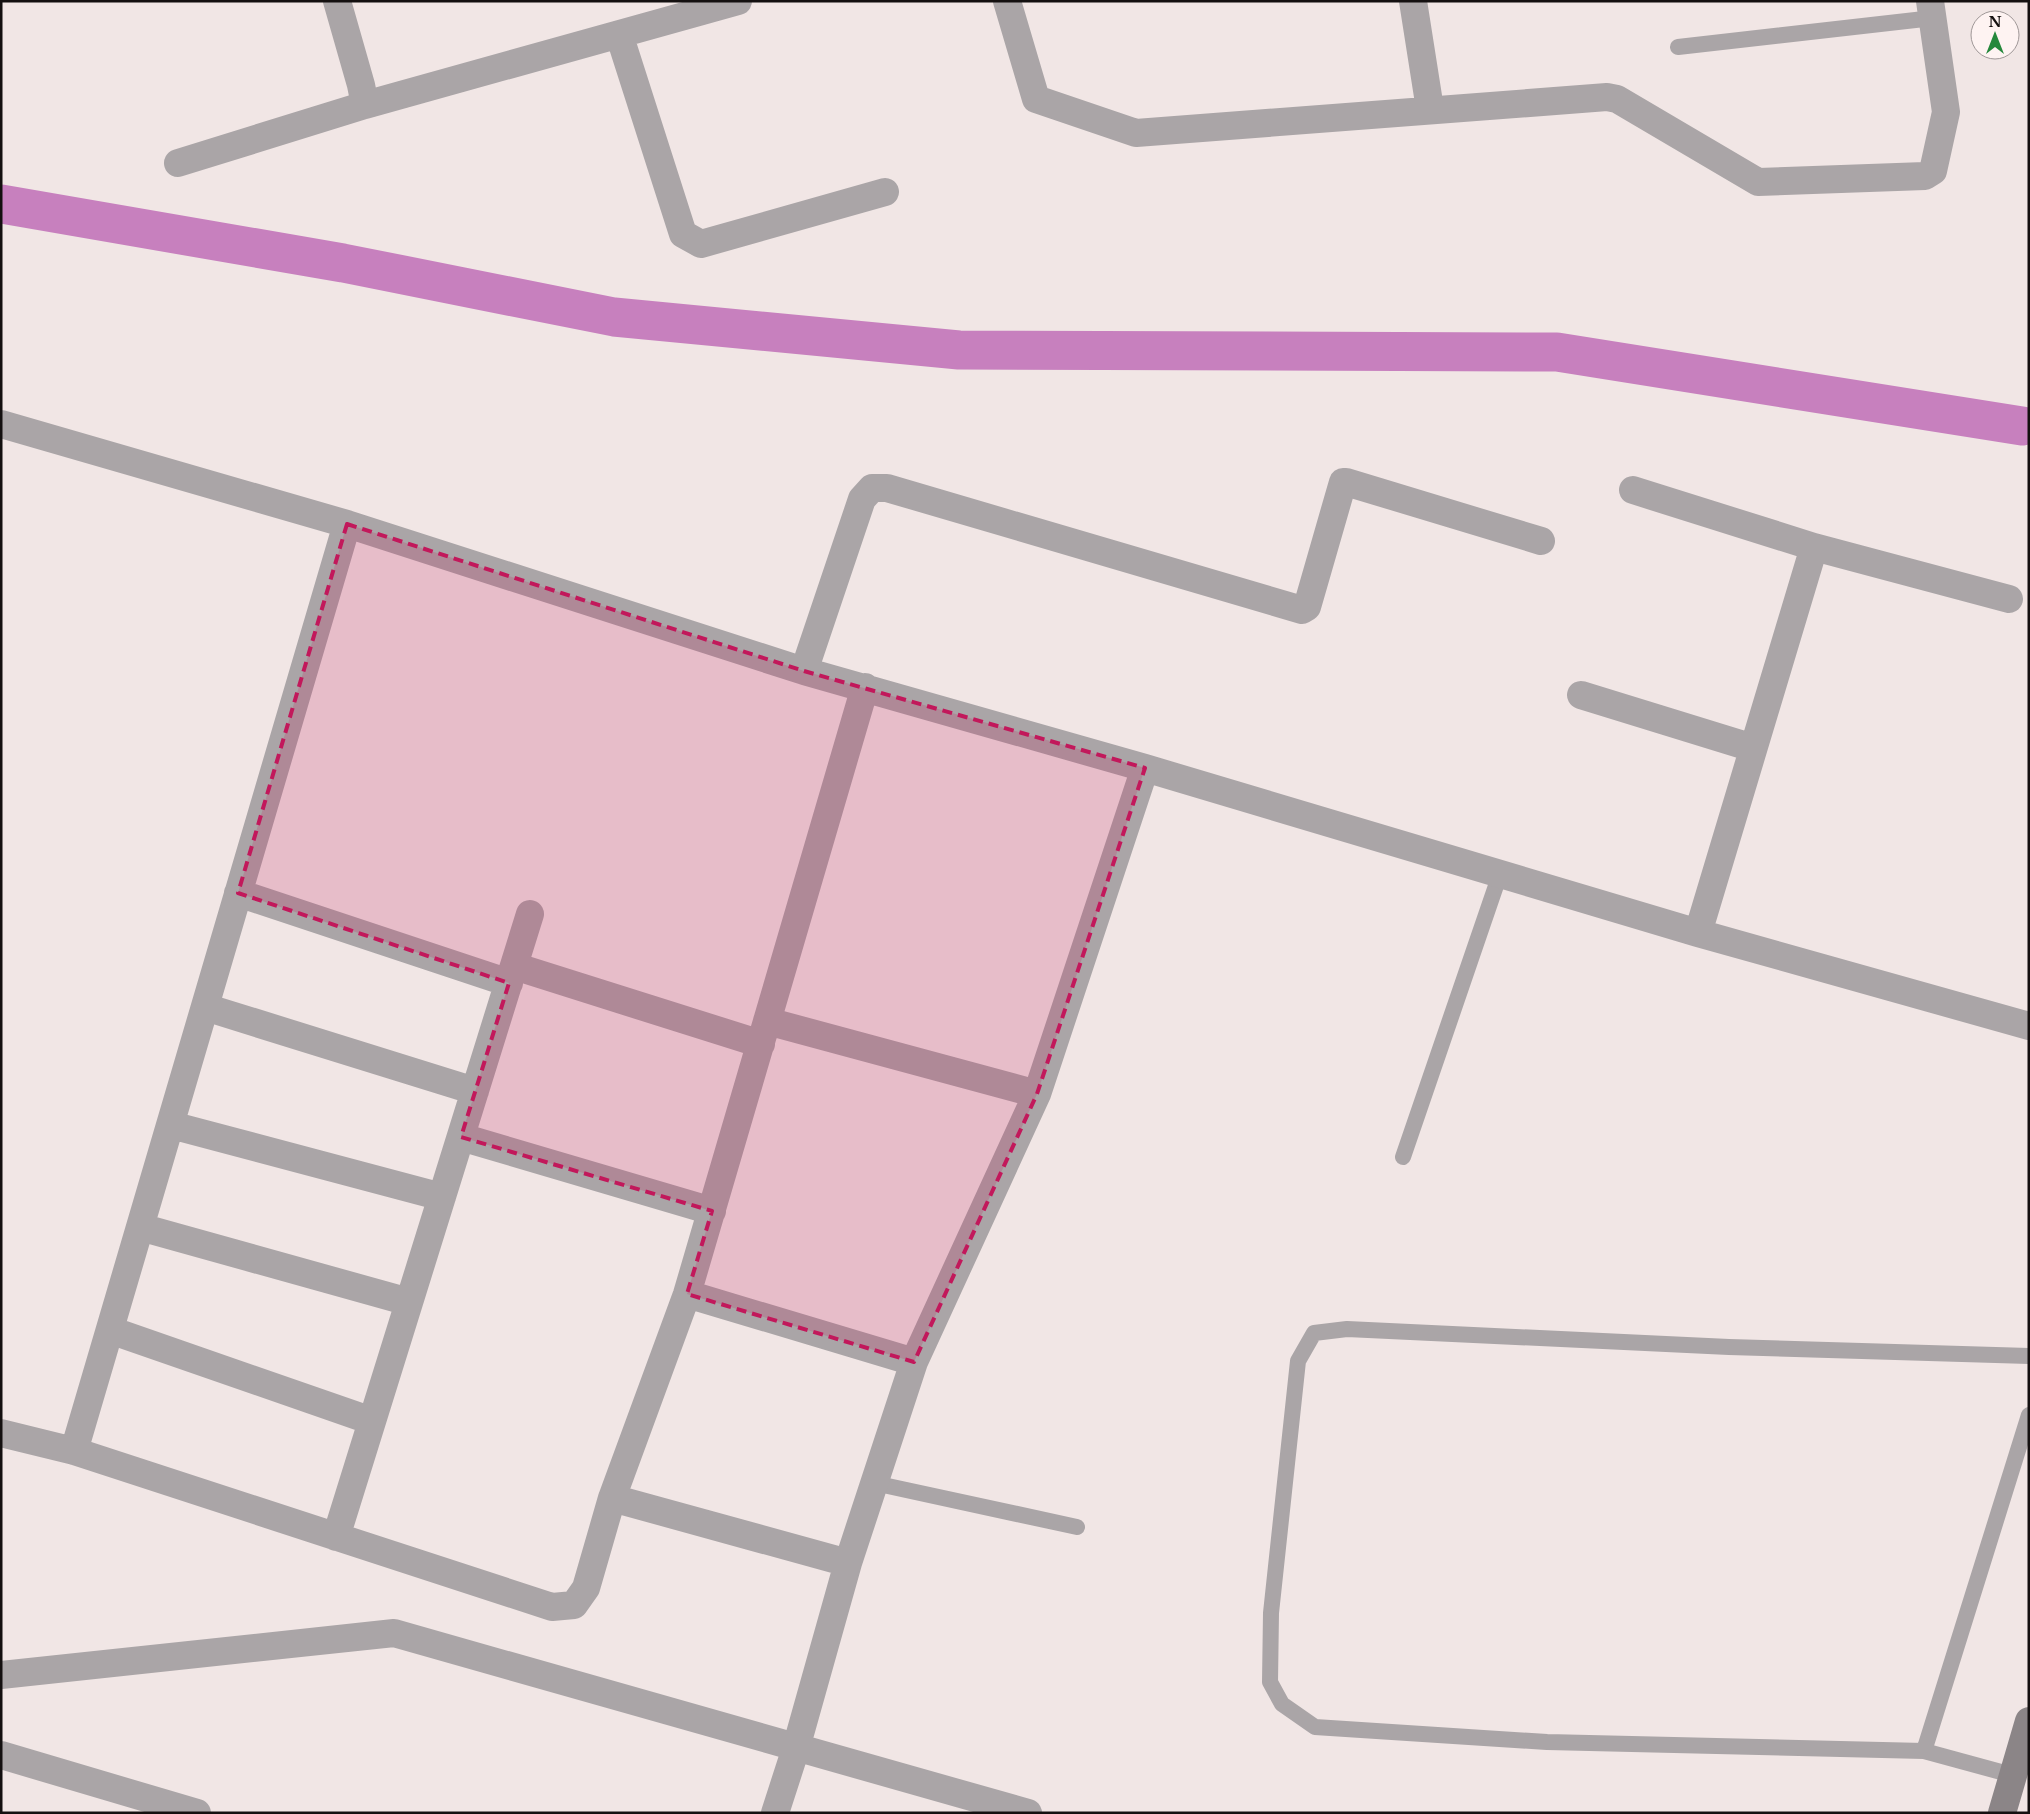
<svg xmlns="http://www.w3.org/2000/svg" width="2030" height="1814" viewBox="0 0 2030 1814" font-family="'Libre Baskerville',serif">
	<style>
		.lines { fill: none; stroke-linecap: round; stroke-linejoin: round }
		.canal { stroke: #c780be; stroke-width: 39 }
		.lane { stroke: #aaa5a7; stroke-width: 16 }
		.street { stroke: #aaa5a7; stroke-width: 28 }
		.secondary { stroke: #8b8587; stroke-width: 28 }
		.marked { fill: #c2185b; fill-opacity: 0.2; stroke: #c2185b; stroke-width: 4; stroke-dasharray: 10 6; stroke-linejoin: round }
	</style>
	<rect width="100%" height="100%" fill="#f1e6e5"/>
	<g class="lines">
		<path class="canal" d="M1,204L343,263L614,317L959,350L1557,352L2022,426"/>
		<path class="lane" d="M1678,47L1933,18
			M1403,1157L1500,874
			M874,1483L1077,1527
			M1924,1751L1547,1742L1315,1727L1282,1704L1270,1682L1271,1613L1298,1361L1314,1333L1347,1329L1729,1347L2029,1356
			M2012,1775L1924,1751L2029,1415"/>
		<path class="street" d="M337,1L361,85L365,105
			M1007,1L1036,99L1136,133L1607,97L1617,99L1758,182L1925,176L1933,171L1946,112L1930,1
			M1413,1L1430,109
			M619,34L683,234L701,244L885,192
			M178,163L365,105L738,1
			M1,424L347,524L804,671L1145,768L1698,933L2029,1026
			M1633,490L1814,547L1698,933
			M1814,547L2009,599
			M804,671L862,499L872,488H887L1302,610L1307,607L1343,482H1346L1541,541
			M1581,695L1753,748
			M238,893L509,983
			M514,966L761,1044
			M205,1007L475,1091
			M767,1021L1037,1094
			M171,1125L442,1197
			M461,1137L712,1211
			M140,1227L409,1302
			M687,1294L914,1362
			M110,1330L372,1421
			M1,1433L74,1451L552,1607L574,1605L586,1588L612,1498L687,1294L865,687
			M74,1451L347,524
			M612,1498L848,1563
			M336,1537L530,914
			M1,1675L394,1633L1028,1813
			M1,1755L197,1813
			M775,1813L796,1748L848,1563L914,1362L1037,1094L1145,768"/>
		<path class="secondary" d="M2002,1813L2029,1721"/>
	</g>
	<path class="marked" d="M347,524L804,671L1145,768L1037,1094L914,1362L687,1294L712,1211L461,1137L509,983L238,893Z"/>
	<rect width="2030" height="1814" fill="none" stroke="#141010" stroke-width="5"/>
	<g transform="translate(1995 35)"><circle r="24" fill="#fef3f2" stroke="#a09898"/>
	<path d="M0-4L9 19L0 12L-9 19Z" fill="#25883c"/>
	<text y="-8" font-size="14" font-weight="bold" text-anchor="middle" fill="#141010">N</text>
	</g>
</svg>
